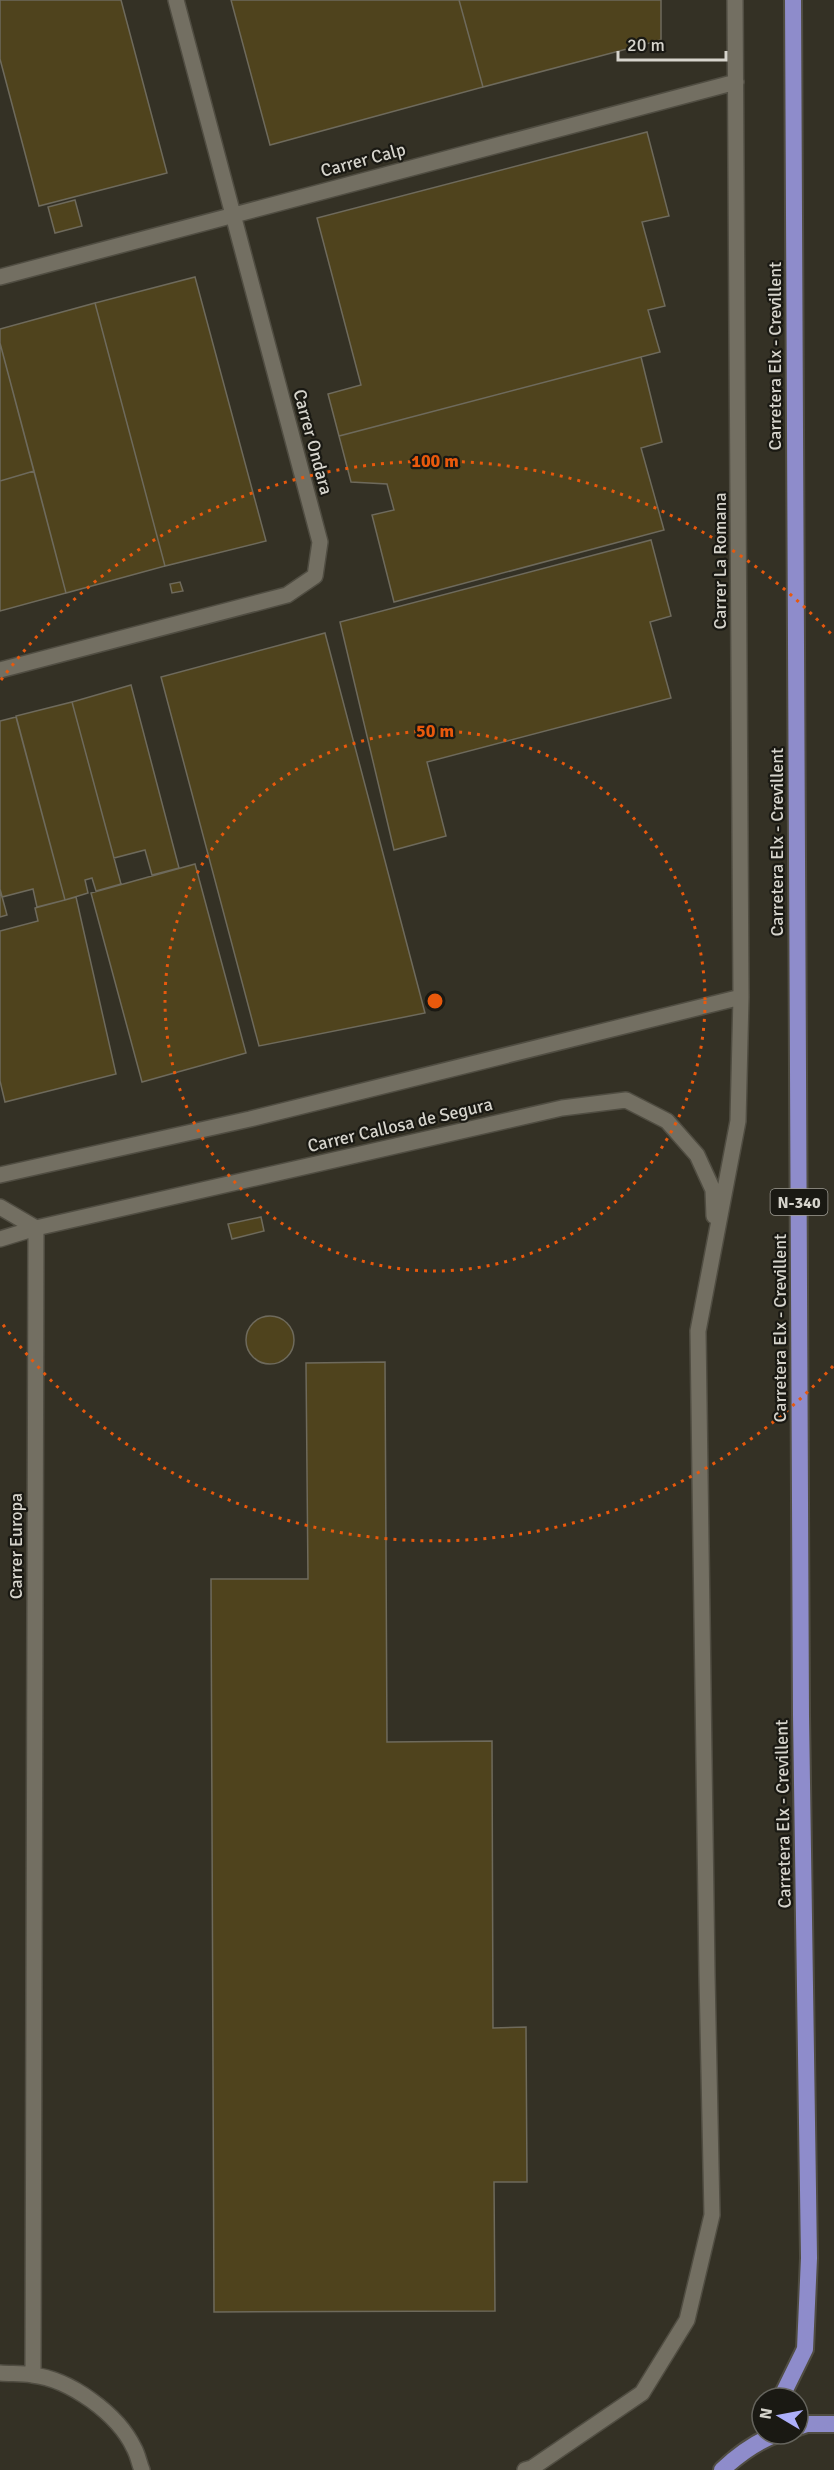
<svg xmlns="http://www.w3.org/2000/svg" width="834" height="2470" viewBox="0 0 834 2470" font-family="Signika,sans-serif">
	<style>
		.building { fill: #4f431d; stroke: #6e6a5c; stroke-width: 1.5 }
		.lines { fill: none; stroke-linecap: round; stroke-linejoin: round }
		.minor-casing { stroke: #504d42; stroke-width: 18 }
		.trunk-casing { stroke: #504d42; stroke-width: 20 }
		.minor { stroke: #736f62; stroke-width: 15 }
		.trunk { stroke: #8e8ccb; stroke-width: 16 }
		.ring { fill: none; stroke: #e8590c; stroke-width: 3; stroke-dasharray: 3 6 }
		.labels { text-anchor: middle; stroke-width: 4.5; stroke-linejoin: round; paint-order: stroke }
		.shield { fill: #1a1913; stroke: #9e9c94; stroke-width: 1.5 }
		.shield-label { font-size: 16px; font-weight: bold; fill: #d6d4cc }
		.street-label { font-size: 18px; fill: #d6d4cc; stroke: #1a1913 }
		.centre { fill: #e8590c; stroke: #1a1913; stroke-width: 3 }
		.ring-label { font-size: 18px; text-anchor: middle; font-weight: bold; fill: #e8590c; stroke: #1a1913; stroke-width: 4.5; stroke-linejoin: round; paint-order: stroke }
	</style>
	<rect width="100%" height="100%" fill="#343125"/>
	<path class="building" d="M0,0H121L167,173L39,206L0,59Z
		M231,0H459L483,87L270,145Z
		M459,0H661V40L483,87Z
		M647,132L669,216L642,222L665,306L648,310L660,352L339,436L328,394L361,385L317,218Z
		M75,200L82,226L55,233L48,207Z
		M195,277L266,541L165,566L95,303Z
		M95,303L165,566L66,593L0,343V329Z
		M0,343L34,471L0,481Z
		M641,357L662,442L641,448L664,530L394,602L372,515L394,510L387,484L351,482L339,436Z
		M34,471L66,593L0,611V481Z
		M651,540L671,616L650,622L671,698L427,762L446,836L394,850L340,622Z
		M180,582L183,591L172,593L170,584Z
		M325,633L425,1013L259,1046L161,677Z
		M131,685L179,868L152,875L145,850L114,858L72,702Z
		M72,702L121,884L96,891L92,878L85,880L88,893L65,900L16,716Z
		M16,717L65,900L37,907L33,889L2,897L0,889V721Z
		M195,864L246,1053L142,1082L91,893Z
		M0,889L7,915L0,917Z
		M76,897L116,1074L5,1102L0,1081V931L38,921L35,908Z
		M261,1217L264,1231L232,1239L228,1224Z
		M246 1340a24 24 0 1 1 48 0a24 24 0 1 1-48 0Z
		M385,1362L387,1742L492,1741L493,2028L526,2027L527,2182H494L495,2311L214,2312L211,1579H308L306,1363Z"/>
	<g class="lines">
		<defs>
			<path id="minor" d="M0,277L736,82
				M0,670L287,595L315,576L320,542L176,0
				M0,1175L250,1119L741,997
				M0,1207L36,1228L33,2375
				M0,1239L36,1228L562,1108L626,1100L667,1121L697,1155L713,1190L714,1216
				M0,2373C11,2374 22,2373 32,2375C70,2379 118,2414 134,2448C138,2455 139,2463 142,2470
				M525,2470L532,2468L642,2393L687,2320L712,2215L707,1975L698,1331L738,1121L741,997L735,0"/>
			<path id="trunk" d="M781,2398L805,2349L809,2258L801,1715L793,0
				M798,2427L807,2424H834
				M722,2470C739,2454 755,2442 777,2434"/>
		</defs>
		<use href="#minor" class="minor-casing"/>
		<use href="#trunk" class="trunk-casing"/>
		<use href="#minor" class="minor"/>
		<use href="#trunk" class="trunk"/>
	</g>
	<g class="ring">
		<circle cx="435" cy="1001" r="270"/>
		<path d="M833 1366A540 540 0 0 1 1 1322M1 680A540 540 0 0 1 833 636"/>
	</g>
	<g class="labels">
		<rect class="shield" x="770.5" y="1189" width="57" height="26" rx="4.5"/>
		<g class="shield-label">
			<text x="799" y="1208">N-340</text>
		</g>
		<g class="street-label">
			<text transform="translate(363 160) rotate(-15)" y="6">Carrer Calp</text>
			<text transform="translate(775 356) rotate(-90)" y="6">Carretera Elx - Crevillent</text>
			<text transform="translate(313 442) rotate(75)" y="6">Carrer Ondara</text>
			<text transform="translate(720 561) rotate(-90)" y="6">Carrer La Romana</text>
			<text transform="translate(777 842) rotate(-90)" y="6">Carretera Elx - Crevillent</text>
			<text transform="translate(400 1125) rotate(-13)" y="6">Carrer Callosa de Segura</text>
			<text transform="translate(780 1328) rotate(-90)" y="6">Carretera Elx - Crevillent</text>
			<text transform="translate(16 1546) rotate(-90)" y="6">Carrer Europa</text>
			<text transform="translate(783 1814) rotate(-91)" y="6">Carretera Elx - Crevillent</text>
		</g>
	</g>
	<circle cx="435" cy="1001" r="9" class="centre"/>
	<g class="ring-label">
		<text x="435" y="467">100 m</text>
		<text x="435" y="737">50 m</text>
	</g>
	<g transform="translate(780 2416) rotate(280)"><circle r="28" fill="#1a1913" stroke="#65645d" stroke-width="1.5"/>
	<path d="M0-4.5L10 22L0 15L-10 22Z" fill="#adaffb"/>
	<text y="-9" font-size="16" font-weight="bold" text-anchor="middle" fill="#d6d4cc">N</text>
	</g>
	<path d="M618 51v9h108v-9" fill="none" stroke="#d6d4cc" stroke-width="3"/>
	<text x="627" y="51" font-size="18" fill="#d6d4cc" stroke="#1a1913" stroke-width="4.5" paint-order="stroke">20 m</text>
</svg>
